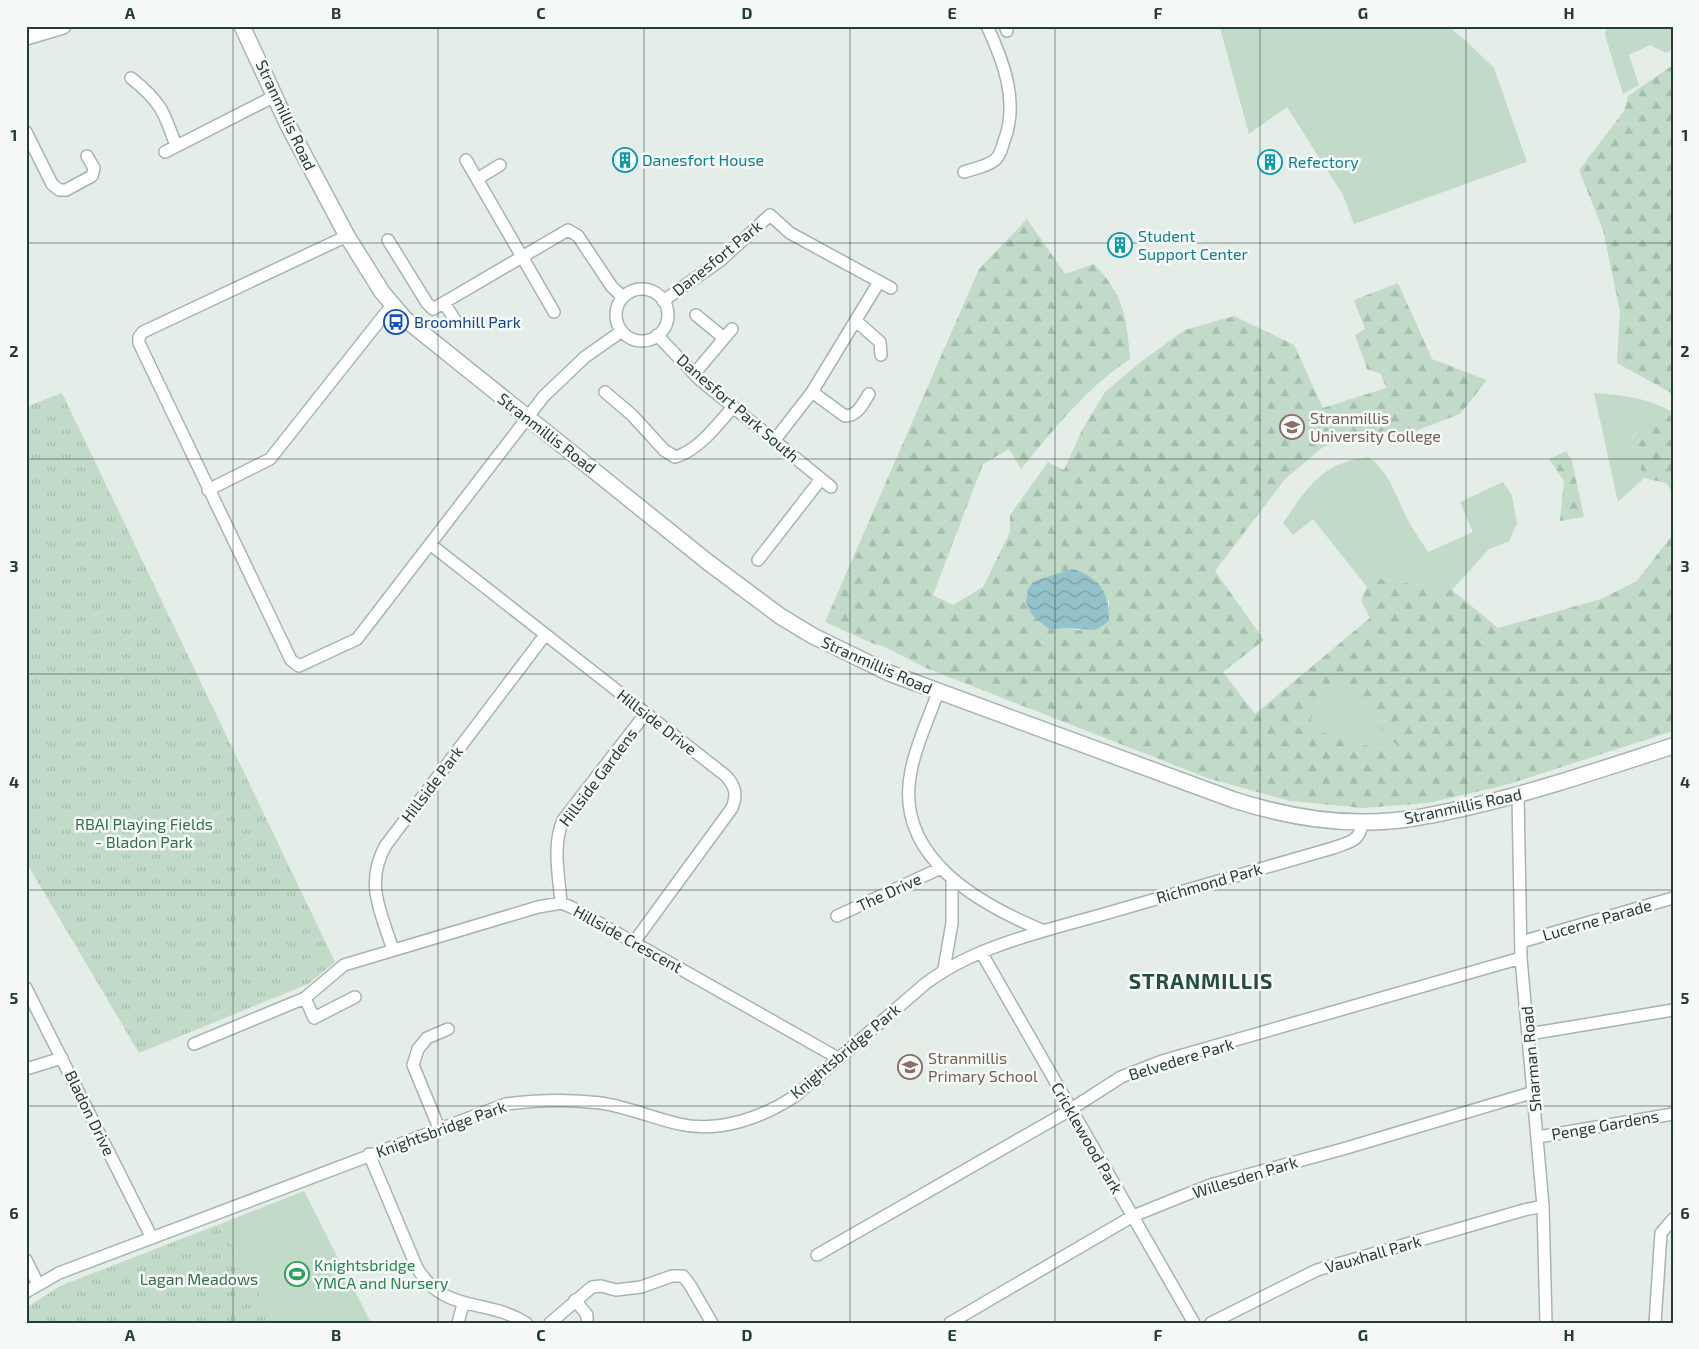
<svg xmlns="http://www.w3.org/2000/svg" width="1699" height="1349" viewBox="0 0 1699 1349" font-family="'Exo 2',sans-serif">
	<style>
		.green { fill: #c1dbc8 }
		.forest { fill: url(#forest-firs); fill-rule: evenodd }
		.park { fill: url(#park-tufts) }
		.water { fill: url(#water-waves) }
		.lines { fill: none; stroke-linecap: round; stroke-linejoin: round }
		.minor-casing { stroke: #a8b4b0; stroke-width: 14 }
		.tertiary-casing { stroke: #a8b4b0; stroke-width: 18 }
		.secondary-casing { stroke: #a5b7b1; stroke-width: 18 }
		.minor { stroke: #fff; stroke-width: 11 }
		.tertiary { stroke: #fff; stroke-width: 15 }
		.secondary { stroke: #fff; stroke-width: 15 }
		.grid { fill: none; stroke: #263c37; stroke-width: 1; stroke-opacity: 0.55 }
		.labels { text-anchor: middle; stroke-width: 5; stroke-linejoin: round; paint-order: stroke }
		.street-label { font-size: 16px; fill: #263c37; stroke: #f5f9f7 }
		.culture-label { font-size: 16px; fill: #0d838f; stroke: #f5f9f7; text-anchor: start }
		.transit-label { font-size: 16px; fill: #164399; stroke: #f5f9f7; text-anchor: start }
		.education-label { font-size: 16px; fill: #785e54; stroke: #f5f9f7; text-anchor: start }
		.park-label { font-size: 16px; fill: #356f4c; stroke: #f5f9f7 }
		.leisure-label { font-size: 16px; fill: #27864d; stroke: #f5f9f7; text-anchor: start }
		.district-label { font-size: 21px; font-weight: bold; letter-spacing: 1px; fill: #244c43; stroke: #f5f9f7 }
		.neatline { fill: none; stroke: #263c37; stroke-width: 2 }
		.grid-label { font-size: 16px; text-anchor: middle; font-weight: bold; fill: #263c37 }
	</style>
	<defs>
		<pattern id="forest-firs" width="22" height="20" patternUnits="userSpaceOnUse" patternTransform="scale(1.25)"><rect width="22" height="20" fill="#c1dbc8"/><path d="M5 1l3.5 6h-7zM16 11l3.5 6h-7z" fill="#a6bdac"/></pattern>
		<pattern id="park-tufts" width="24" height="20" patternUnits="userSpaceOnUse" patternTransform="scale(1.25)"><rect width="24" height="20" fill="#c1dbc8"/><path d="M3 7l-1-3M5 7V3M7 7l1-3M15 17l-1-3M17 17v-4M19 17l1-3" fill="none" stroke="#a6bdac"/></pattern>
		<pattern id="water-waves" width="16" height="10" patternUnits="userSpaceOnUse" patternTransform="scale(1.25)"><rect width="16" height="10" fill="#94c2cb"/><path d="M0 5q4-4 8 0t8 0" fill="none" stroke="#799fa6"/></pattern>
	</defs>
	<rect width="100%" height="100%" fill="#e5ede9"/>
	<path class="green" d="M1224,26H1447L1466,41L1494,68L1527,162L1354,224L1343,195L1287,107L1249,134L1220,28Z
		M1607,26H1673V49L1666,53L1650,45L1629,55L1639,85L1623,94L1605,35Z
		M1594,393C1622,395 1648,398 1673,412V415L1645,423L1631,439L1644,478L1618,502Z
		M1369,457C1390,473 1397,499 1409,522C1414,532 1422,542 1428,552L1473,532L1460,502L1503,482L1512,495L1517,524L1509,541L1488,550L1452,590L1380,579L1367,587L1313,519L1293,535L1283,523C1307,488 1322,462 1369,457Z
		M1336,677L1400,749L1372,747L1307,728L1317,701Z
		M304,1191L371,1323H275L220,1224Z"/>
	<path class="forest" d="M1673,65V394L1617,363L1620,311L1603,230L1579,170L1624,111L1628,96Z
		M1027,219L1065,274L1094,264C1124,295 1127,318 1130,359C1086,388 1055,428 1021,469L1009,449L983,464L933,595L953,605L983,587L1010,532V515L1048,462L1064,470L1082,430L1105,392L1139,363L1185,330L1234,316L1294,345L1323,408L1386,388L1381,374L1367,369L1355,335L1365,329L1354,300L1398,283L1432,359L1487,380L1460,414L1400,437L1360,434L1323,447L1285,479L1215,571L1264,640L1223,672L1255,714L1370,618L1361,600L1367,587L1380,579L1452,590L1498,628L1601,599L1637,581L1673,534V731L1506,785L1428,803L1363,808L1290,801L1210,779L926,668C915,663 882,644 874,644L825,622L979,269ZM1109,600V621L1079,630L1064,628ZM1336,678L1400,749L1372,747L1308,728L1317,701Z
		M1673,415V493L1666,483L1644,478L1631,440L1645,423Z
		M1566,451L1572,461L1584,517L1560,521L1564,481L1549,459Z"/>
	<path class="park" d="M62,393L335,962L308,984L139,1053L26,862V407Z
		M220,1224L275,1323H26V1308L60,1286Z"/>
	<path class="water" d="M1073,569C1100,578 1110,593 1109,621L1096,630L1064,628L1050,630L1032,615L1026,602L1028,589L1034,581Z"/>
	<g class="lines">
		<defs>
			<path id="minor" d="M1005,26L1007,31
				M131,78C160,101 164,111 176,146
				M26,132L52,184L59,190H66L92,176L94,168L87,156
				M165,152L275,96
				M466,160L554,312
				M964,172C973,169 989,166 996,159C1001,154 1002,147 1004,141C1019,103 1004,62 987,26
				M477,179L500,165
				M347,236L143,332L139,337V343L291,660L299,666L357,639L544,396L585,357L622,331
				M388,240L427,303L433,309L568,230L578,236L612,287L623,297
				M616 315a26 26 0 1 1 52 0a26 26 0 1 1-52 0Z
				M663,301L721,260L770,215L790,233L891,288
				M444,303L457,323
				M696,315L724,338
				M856,321L880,342L881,355
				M657,335L699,379L831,487
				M694,374L732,329
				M605,392L632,415L664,450L675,457C698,451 718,424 733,407
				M812,392L845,416C858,416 863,403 869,394
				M774,441L812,392L879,282
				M208,490L270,459L392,305
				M430,544L726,776C736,787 737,795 732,808L634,942
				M758,560L821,479
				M938,692C929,718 916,744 911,771C893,857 979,904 1044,931
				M1518,795L1521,958L1543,1206L1546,1323
				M561,903C559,876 552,846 563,820L646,713
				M837,916L941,868
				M1521,942L1673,898
				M393,950C381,912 364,883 386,845L545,635
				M981,952L1194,1323
				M944,969L952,923V879
				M26,988L152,1238
				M305,998L314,1018L355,997
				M1529,1034L1673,1010
				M194,1044L305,998L344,965L538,907L561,903L571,907L838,1058
				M26,1069L62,1058
				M439,1128L413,1065L418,1049L427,1038L448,1029
				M1538,1137L1673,1114
				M369,1154L417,1268C446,1315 485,1297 526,1323
				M817,1255L1065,1113L1121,1077L1162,1061L1521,958
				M26,1260L38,1284
				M26,1292L59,1273L506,1104C537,1100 570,1099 601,1103C628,1107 653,1118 679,1124C719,1133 762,1118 795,1096L925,984C974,946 1045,931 1104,914C1180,892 1257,870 1333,848C1349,842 1360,842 1362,823
				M575,1300L587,1315V1323
				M458,1323L463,1304
				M550,1323L592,1287L601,1286L616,1290L641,1287L672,1276H683L690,1285L712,1323
				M950,1323L1133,1216L1210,1185L1343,1149L1534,1092
				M1211,1323L1317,1270L1524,1210L1543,1206
				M1655,1323L1661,1233L1673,1219"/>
			<path id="tertiary" d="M242,26L288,125L347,236L382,292L405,319L709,563L780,616L813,636L889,673L1234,800C1275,813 1317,822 1361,822C1397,823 1434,815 1469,807C1538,791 1605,768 1673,746"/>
			<path id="secondary" d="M26,37L63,26"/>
		</defs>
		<use href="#minor" class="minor-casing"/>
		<use href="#tertiary" class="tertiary-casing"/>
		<use href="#secondary" class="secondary-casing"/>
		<use href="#minor" class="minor"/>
		<use href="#tertiary" class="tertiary"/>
		<use href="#secondary" class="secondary"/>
	</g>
	<path class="grid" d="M233,26V1323M438,26V1323M644,26V1323M850,26V1323M1055,26V1323M1260,26V1323M1466,26V1323M26,243H1673M26,459H1673M26,674H1673M26,890H1673M26,1106H1673"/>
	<defs>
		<symbol id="building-ring" viewBox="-11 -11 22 22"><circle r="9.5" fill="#f5f9f7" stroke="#0f9aa8" stroke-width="1.5"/><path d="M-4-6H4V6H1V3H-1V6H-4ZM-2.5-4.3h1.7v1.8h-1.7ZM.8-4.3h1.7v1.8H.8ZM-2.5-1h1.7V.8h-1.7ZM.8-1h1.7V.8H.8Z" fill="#0f9aa8"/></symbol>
		<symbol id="bus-ring" viewBox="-11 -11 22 22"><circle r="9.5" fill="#f5f9f7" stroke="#1a4fb4" stroke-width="1.5"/><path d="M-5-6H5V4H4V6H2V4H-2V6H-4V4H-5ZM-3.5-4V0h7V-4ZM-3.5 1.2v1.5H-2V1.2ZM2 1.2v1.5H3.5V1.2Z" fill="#1a4fb4"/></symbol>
		<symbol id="university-ring" viewBox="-11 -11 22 22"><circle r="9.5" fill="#f5f9f7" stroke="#8d6e63" stroke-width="1.5"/><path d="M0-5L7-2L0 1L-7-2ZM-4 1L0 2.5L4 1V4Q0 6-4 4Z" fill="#8d6e63"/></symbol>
		<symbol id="school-ring" viewBox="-11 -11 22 22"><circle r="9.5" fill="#f5f9f7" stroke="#8d6e63" stroke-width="1.5"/><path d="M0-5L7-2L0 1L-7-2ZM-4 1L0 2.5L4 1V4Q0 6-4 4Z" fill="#8d6e63"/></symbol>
		<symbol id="stadium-ring" viewBox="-11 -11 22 22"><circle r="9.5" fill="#f5f9f7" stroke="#2e9e5b" stroke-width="1.5"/><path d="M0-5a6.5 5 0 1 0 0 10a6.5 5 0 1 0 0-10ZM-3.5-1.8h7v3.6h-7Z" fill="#2e9e5b"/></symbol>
	</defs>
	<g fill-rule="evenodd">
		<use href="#building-ring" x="611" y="146" width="28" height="28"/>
		<use href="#building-ring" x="1256" y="148" width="28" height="28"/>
		<use href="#building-ring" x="1106" y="231" width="28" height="28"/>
		<use href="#bus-ring" x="382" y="308" width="28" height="28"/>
		<use href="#university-ring" x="1278" y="413" width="28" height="28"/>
		<use href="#school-ring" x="896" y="1053" width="28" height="28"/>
		<use href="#stadium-ring" x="283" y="1260" width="28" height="28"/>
	</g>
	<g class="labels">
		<g class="street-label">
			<text transform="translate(286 115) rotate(65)" y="6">Stranmillis Road</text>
			<text transform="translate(717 258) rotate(-39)" y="6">Danesfort Park</text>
			<text transform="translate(738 408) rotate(41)" y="6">Danesfort Park South</text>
			<text transform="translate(547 433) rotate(38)" y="6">Stranmillis Road</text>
			<text transform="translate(877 665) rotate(24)" y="6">Stranmillis Road</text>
			<text transform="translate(657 722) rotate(38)" y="6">Hillside Drive</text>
			<text transform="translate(598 777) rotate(-53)" y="6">Hillside Gardens</text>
			<text transform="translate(432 784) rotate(-53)" y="6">Hillside Park</text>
			<text transform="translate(1463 806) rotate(-12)" y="6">Stranmillis Road</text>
			<text transform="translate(1209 883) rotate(-16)" y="6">Richmond Park</text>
			<text transform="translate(889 892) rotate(-25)" y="6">The Drive</text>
			<text transform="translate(1597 920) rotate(-16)" y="6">Lucerne Parade</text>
			<text transform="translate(628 939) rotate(29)" y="6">Hillside Crescent</text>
			<text transform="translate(845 1051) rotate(-40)" y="6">Knightsbridge Park</text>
			<text transform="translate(1181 1059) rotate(-17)" y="6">Belvedere Park</text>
			<text transform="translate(1531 1059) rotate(-95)" y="6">Sharman Road</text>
			<text transform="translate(90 1113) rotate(64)" y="6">Bladon Drive</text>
			<text transform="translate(1605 1125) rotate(-10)" y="6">Penge Gardens</text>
			<text transform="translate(441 1129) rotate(-20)" y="6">Knightsbridge Park</text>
			<text transform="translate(1087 1138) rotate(60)" y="6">Cricklewood Park</text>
			<text transform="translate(1245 1177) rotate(-17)" y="6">Willesden Park</text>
			<text transform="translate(1373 1254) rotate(-16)" y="6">Vauxhall Park</text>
		</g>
		<g class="culture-label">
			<text x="642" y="166">Danesfort House</text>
			<text x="1288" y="168">Refectory</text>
			<text x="1138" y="242">Student<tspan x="1138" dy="18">Support Center</tspan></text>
		</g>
		<g class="transit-label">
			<text x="414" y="328">Broomhill Park</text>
		</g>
		<g class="education-label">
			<text x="1310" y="424">Stranmillis<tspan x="1310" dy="18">University College</tspan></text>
			<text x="928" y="1064">Stranmillis<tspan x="928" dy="18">Primary School</tspan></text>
		</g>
		<g class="park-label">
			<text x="144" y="830">RBAI Playing Fields<tspan x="144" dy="18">- Bladon Park</tspan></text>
			<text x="199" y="1285">Lagan Meadows</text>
		</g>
		<g class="leisure-label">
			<text x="314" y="1271">Knightsbridge<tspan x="314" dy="18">YMCA and Nursery</tspan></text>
		</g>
		<g class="district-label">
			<text x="1201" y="989">STRANMILLIS</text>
		</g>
	</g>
	<rect width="1699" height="1349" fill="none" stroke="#f5f9f7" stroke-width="55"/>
	<rect x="28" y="28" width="1644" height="1294" class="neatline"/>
	<g class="grid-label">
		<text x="130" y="19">A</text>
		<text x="336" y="19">B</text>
		<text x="541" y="19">C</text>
		<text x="747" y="19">D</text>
		<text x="952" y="19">E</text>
		<text x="1158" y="19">F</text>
		<text x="1363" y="19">G</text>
		<text x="1569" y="19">H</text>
		<text x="14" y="141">1</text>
		<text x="1685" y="141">1</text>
		<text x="14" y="357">2</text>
		<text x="1685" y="357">2</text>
		<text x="14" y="572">3</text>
		<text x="1685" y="572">3</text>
		<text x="14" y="788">4</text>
		<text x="1685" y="788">4</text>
		<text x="14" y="1004">5</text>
		<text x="1685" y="1004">5</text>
		<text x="14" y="1219">6</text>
		<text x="1685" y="1219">6</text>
		<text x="130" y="1341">A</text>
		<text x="336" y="1341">B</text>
		<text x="541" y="1341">C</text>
		<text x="747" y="1341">D</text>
		<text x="952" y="1341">E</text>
		<text x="1158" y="1341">F</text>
		<text x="1363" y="1341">G</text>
		<text x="1569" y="1341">H</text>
	</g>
</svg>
